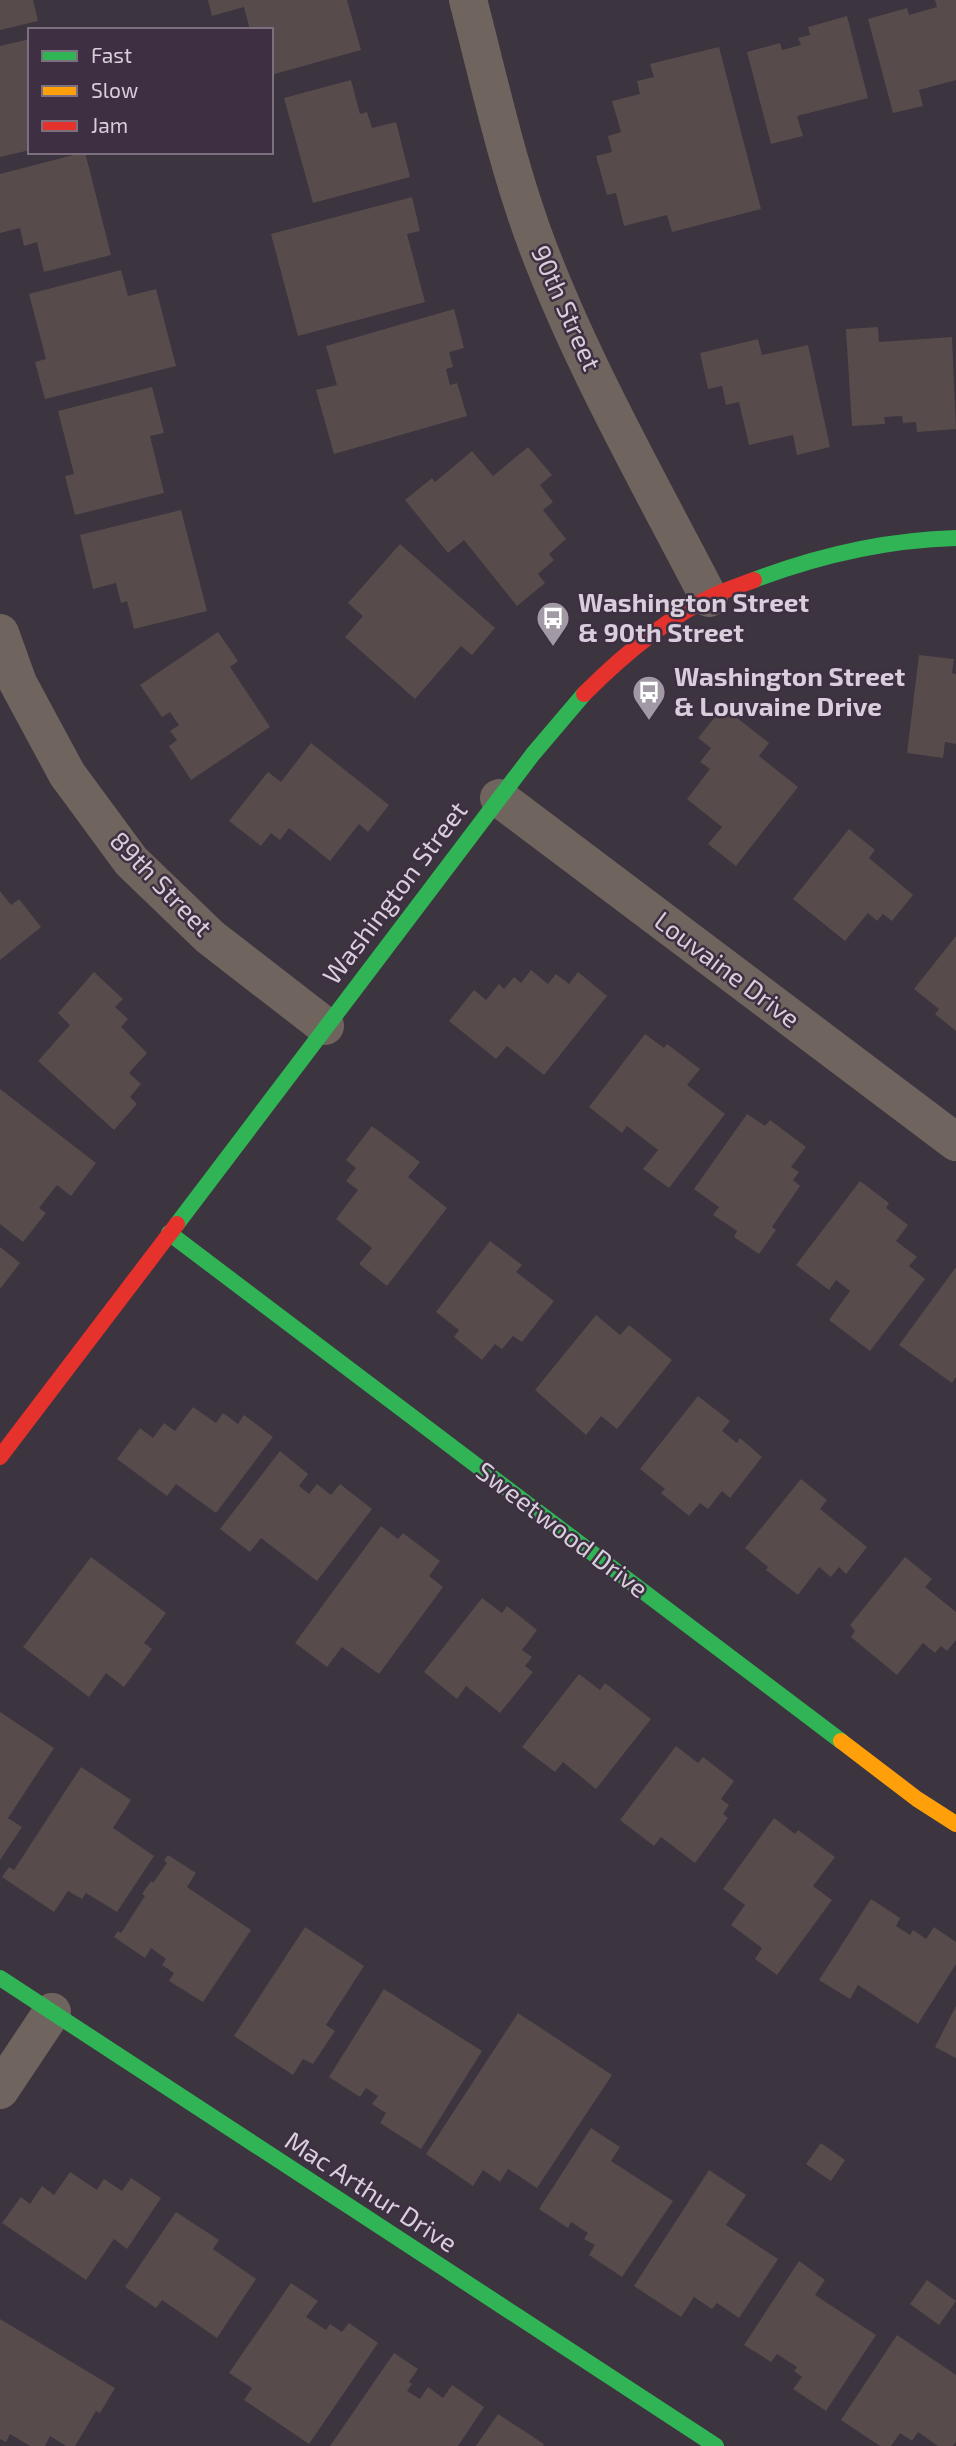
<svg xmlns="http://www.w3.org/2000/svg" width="956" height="2446" viewBox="0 0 956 2446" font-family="'Exo 2',sans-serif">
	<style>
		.building { fill: #574b4c }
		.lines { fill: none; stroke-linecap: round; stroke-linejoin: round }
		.street { stroke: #6f645e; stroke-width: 38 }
		.fast { stroke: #30b455; stroke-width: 16 }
		.slow { stroke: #ff9f0a; stroke-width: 16 }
		.jam { stroke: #e5322d; stroke-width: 16 }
		.labels { text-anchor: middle; stroke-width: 5; stroke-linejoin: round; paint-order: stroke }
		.street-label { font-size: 26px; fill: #d8cfdb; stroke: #3e3042 }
		.poi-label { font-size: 26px; font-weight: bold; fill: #d8cfdb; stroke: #3e3042; text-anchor: start }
	</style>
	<rect width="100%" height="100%" fill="#3c343e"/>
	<path class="building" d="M0,0H33L38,21L0,30Z
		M208,0H347L361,50L271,75V30H250L244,7L212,16Z
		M935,0H956V80L919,90L923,106L893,113L868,19L907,8L909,15L937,7Z
		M847,16L868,98L797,116L803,136L771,144L747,52L780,43L782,50L801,45L798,38L810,35L808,27Z
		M30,39V150L0,157V46Z
		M719,47L761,209L672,232L667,215L624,226L616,193L607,195L596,156L612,152L608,136L621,132L612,101L640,94L637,81L654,77L650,64Z
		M351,80L360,114L367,112L372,128L396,122L410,177L313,203L284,98Z
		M85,152L111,255L44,272L37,242L24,246L20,228L0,233V174Z
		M412,197L420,231L407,234L425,302L298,336L271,234Z
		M121,270L128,296L156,289L176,366L45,399L35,362L46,359L29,294Z
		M454,309L464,348L449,352L453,367L446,369L450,385L457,383L467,416L334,454L316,390L337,385L326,346Z
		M878,327L879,342L952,337L956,429L917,432L916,422L903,423L902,416L884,417L885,424L852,426L846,329Z
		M758,339L762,355L808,345L830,447L797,455L793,435L749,445L739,402L726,405L722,386L708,389L700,353Z
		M152,387L164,433L150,436L164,493L75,515L65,476L74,474L58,411Z
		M528,447L552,475L540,485L553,502L543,510L566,539L549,554L554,560L538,574L545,583L517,606L464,540L448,553L405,500L432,478L435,482L472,451L493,476Z
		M181,510L207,611L134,629L127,601L121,603L116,583L93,589L80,535Z
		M400,544L495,628L472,655L461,646L415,699L345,637L363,616L348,603Z
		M218,632L238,661L230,667L270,727L191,780L169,746L177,740L170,731L179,725L170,712L162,717L140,685Z
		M919,655L954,659L952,673L956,674V744L945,742L943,758L907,753Z
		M723,707L769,743L759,756L798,787L736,866L708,844L722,827L687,799L710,769L700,762L711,748L698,738Z
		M311,743L389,805L368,832L359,824L330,861L289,828L280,840L271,833L261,846L229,821L268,772L281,782Z
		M849,829L875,850L869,858L913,895L892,921L883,914L877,921L868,913L845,941L793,899Z
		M0,891L11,905L19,899L41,927L0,960Z
		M956,936V1031L935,1014L939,1009L914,989Z
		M531,970L548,984L556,974L569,984L578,972L607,996L544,1075L507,1046L496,1059L449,1021L474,990L486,1000L499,984L504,989L514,977L521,983Z
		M94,972L123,999L115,1007L128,1019L121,1027L147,1053L129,1073L141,1084L130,1097L137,1104L114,1130L38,1061L70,1025L58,1013Z
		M645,1034L664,1048L667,1044L700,1069L687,1085L725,1114L669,1188L643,1169L658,1150L627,1126L622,1133L589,1107Z
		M0,1089L96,1163L71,1196L57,1185L39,1208L46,1213L23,1242L0,1224Z
		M747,1114L765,1126L770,1120L806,1147L791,1167L799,1172L793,1180L800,1186L772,1227L776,1230L759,1254L734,1237L737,1231L713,1215L719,1207L694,1189Z
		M372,1126L420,1162L408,1177L447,1208L387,1286L359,1264L372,1248L336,1219L358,1190L346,1181L356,1168L346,1160Z
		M860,1181L889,1203L886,1208L908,1225L896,1241L917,1257L909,1266L925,1279L870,1351L829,1320L850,1291L836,1280L829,1290L796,1265Z
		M490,1241L522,1265L516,1272L554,1301L522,1342L513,1336L502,1349L495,1344L482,1360L454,1337L459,1330L436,1312Z
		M0,1247L20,1263L0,1289Z
		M956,1267V1377L952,1383L899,1345Z
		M596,1315L620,1335L629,1325L672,1360L617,1429L601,1416L586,1435L535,1390Z
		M698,1396L730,1421L722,1431L737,1443L740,1438L762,1457L730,1498L722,1491L708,1509L700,1503L689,1516L661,1493L665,1489L640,1469Z
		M193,1407L216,1423L223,1413L238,1424L244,1415L273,1437L216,1513L176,1484L167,1496L117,1459L140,1428L153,1438L164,1423L175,1431Z
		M280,1451L308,1474L299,1486L309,1494L317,1484L331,1495L340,1484L372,1509L317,1581L261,1538L250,1552L220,1529Z
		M801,1479L827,1500L820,1509L867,1547L846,1574L839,1567L831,1577L819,1567L798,1595L766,1570L768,1567L745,1548Z
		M381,1526L398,1539L403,1533L440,1561L429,1576L443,1587L379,1674L342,1647L327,1667L295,1643Z
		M91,1557L166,1613L144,1643L152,1649L124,1687L106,1673L89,1697L23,1647Z
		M905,1557L932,1579L925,1587L956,1612V1640L947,1651L941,1646L935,1653L923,1643L897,1675L851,1637L855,1631L850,1625Z
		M482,1598L502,1613L507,1606L537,1630L522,1650L532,1657L525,1666L533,1672L500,1713L466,1686L457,1699L424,1672Z
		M579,1674L600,1690L605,1683L651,1719L596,1789L563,1762L555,1772L522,1747Z
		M0,1712L54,1748L8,1818L22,1827L0,1860Z
		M676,1746L698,1763L703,1757L734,1781L721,1799L729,1805L723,1814L728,1818L695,1863L661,1837L654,1846L620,1820Z
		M81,1767L131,1800L113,1828L154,1856L117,1912L86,1893L82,1899L68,1891L54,1912L2,1877L9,1867L14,1870Z
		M774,1818L795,1834L798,1830L835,1857L813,1886L832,1900L777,1975L755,1959L762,1948L731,1925L745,1905L723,1889Z
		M168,1855L196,1873L187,1887L251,1930L203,2002L169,1981L174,1973L162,1965L166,1959L151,1948L145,1958L114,1937L118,1931L121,1933L145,1896L142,1894L151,1881L153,1883L167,1863L164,1860Z
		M871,1899L900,1918L896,1926L910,1935L913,1930L926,1939L934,1927L956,1942V1964L918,2024L858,1985L850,1999L819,1980Z
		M305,1927L364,1966L326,2025L335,2031L313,2064L303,2059L293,2075L234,2036Z
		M384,1989L482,2051L421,2149L380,2123L386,2113L372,2104L378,2096L366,2088L360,2097L329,2077Z
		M956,2006V2058L935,2047Z
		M518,2013L612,2075L537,2188L508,2169L500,2182L483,2170L473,2186L426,2154Z
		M591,2128L620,2147L611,2161L673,2201L622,2277L589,2255L595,2245L584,2239L588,2233L571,2222L568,2228L539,2209Z
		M821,2143L845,2160L831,2181L806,2164Z
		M709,2170L746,2195L726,2225L778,2259L739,2318L717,2303L712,2309L694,2297L681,2317L634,2286Z
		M70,2172L97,2190L104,2179L122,2191L131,2178L161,2198L127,2249L114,2239L86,2280L2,2223L21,2197L30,2204L42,2186L54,2195Z
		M176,2212L219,2240L213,2249L256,2279L217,2338L162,2300L156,2308L125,2287Z
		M799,2261L825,2280L815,2295L876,2335L826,2411L793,2389L802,2377L794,2371L797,2367L777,2354L771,2362L744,2345Z
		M927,2280L956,2301L939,2325L910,2304Z
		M291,2283L318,2301L306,2317L326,2330L330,2324L342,2332L349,2323L378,2343L309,2444L244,2400L252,2388L229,2373Z
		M0,2319L115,2388L100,2413L96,2411L75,2446H66L50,2436L45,2446H30L10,2434L6,2442L0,2439Z
		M897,2335L956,2375V2442L953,2446H938L918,2432L912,2441L900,2433L891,2446H880L841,2420Z
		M394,2353L418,2369L409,2382L412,2384L407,2391L420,2399L428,2387L443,2398L452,2385L484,2407L458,2446H330Z
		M498,2414L544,2444L543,2446H476Z"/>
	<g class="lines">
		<path class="street" d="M468,0C490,84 508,169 539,250C585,370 650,484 709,598
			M0,633L18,683L67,774L131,861L210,937L325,1026
			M499,798L956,1142
			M0,2090L52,2012"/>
		<path class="fast" d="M754,580C820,555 886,540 956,538
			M177,1224L533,754L584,694
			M169,1233L841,1741
			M0,1978L716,2446"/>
		<path class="slow" d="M841,1741L917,1799L956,1824"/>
		<path class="jam" d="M584,694C621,657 665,619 713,596C727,589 741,585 754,580
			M0,1457L177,1224"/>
	</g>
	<defs>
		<symbol id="bus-pin" viewBox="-11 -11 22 30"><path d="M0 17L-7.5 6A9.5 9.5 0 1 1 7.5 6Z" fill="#a199a4" stroke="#3e3042"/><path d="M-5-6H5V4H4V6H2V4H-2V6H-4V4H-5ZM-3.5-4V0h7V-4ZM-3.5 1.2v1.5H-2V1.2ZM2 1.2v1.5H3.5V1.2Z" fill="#fff"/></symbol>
	</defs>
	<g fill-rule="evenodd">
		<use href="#bus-pin" x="534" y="599" width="38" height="52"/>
		<use href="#bus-pin" x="630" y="673" width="38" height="52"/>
	</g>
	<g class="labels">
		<g class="street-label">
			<text transform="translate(566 308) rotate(66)" y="9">90th Street</text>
			<text transform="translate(161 884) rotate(46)" y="9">89th Street</text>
			<text transform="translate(395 893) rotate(-53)" y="9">Washington Street</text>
			<text transform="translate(727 970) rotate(37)" y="9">Louvaine Drive</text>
			<text transform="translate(562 1530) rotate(37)" y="9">Sweetwood Drive</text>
			<text transform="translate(371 2192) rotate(33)" y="9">Mac Arthur Drive</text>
		</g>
		<g class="poi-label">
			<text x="578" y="612">Washington Street<tspan x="578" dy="30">&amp; 90th Street</tspan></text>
			<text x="674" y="686">Washington Street<tspan x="674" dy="30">&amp; Louvaine Drive</tspan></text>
		</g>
	</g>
	<rect x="28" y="28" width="245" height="126" fill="#3e3042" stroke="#7c707f" stroke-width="2"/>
	<rect x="42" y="51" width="35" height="10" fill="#30b455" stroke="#7c707f" stroke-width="2"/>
	<text x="91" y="63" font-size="21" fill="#d8cfdb">Fast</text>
	<rect x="42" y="86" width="35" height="10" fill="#ff9f0a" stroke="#7c707f" stroke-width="2"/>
	<text x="91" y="98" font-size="21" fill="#d8cfdb">Slow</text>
	<rect x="42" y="121" width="35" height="10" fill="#e5322d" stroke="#7c707f" stroke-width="2"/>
	<text x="91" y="133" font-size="21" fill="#d8cfdb">Jam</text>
</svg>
